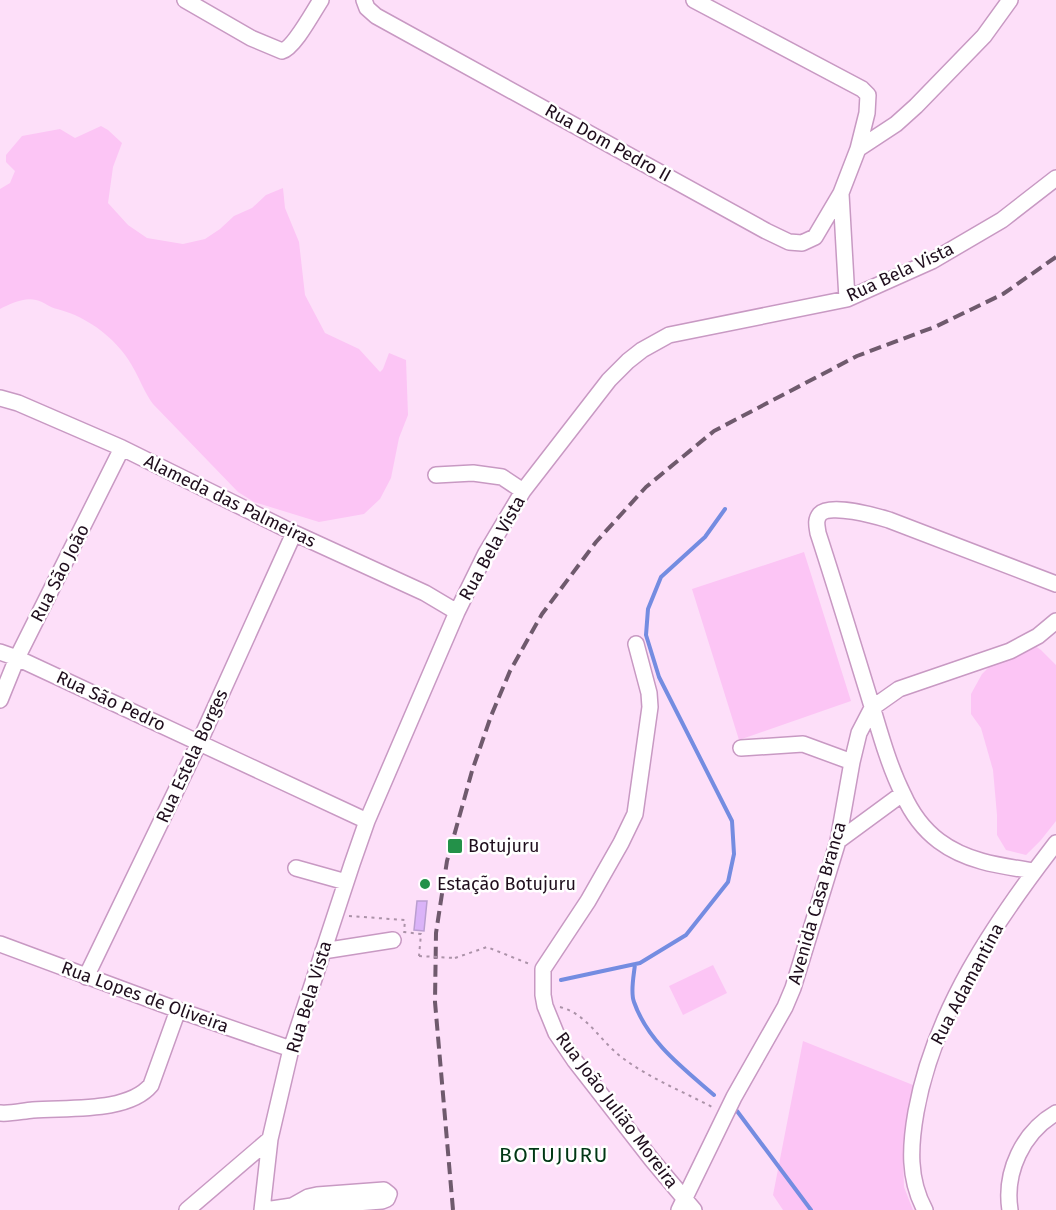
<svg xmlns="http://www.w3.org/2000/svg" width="1056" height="1210" viewBox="0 0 1056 1210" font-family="'Fira Sans',sans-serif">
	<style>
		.green { fill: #fcc5f5 }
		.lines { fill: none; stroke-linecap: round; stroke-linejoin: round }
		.stream { stroke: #748ce1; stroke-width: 4 }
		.building { fill: #dab3f8; stroke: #ba9ed0; stroke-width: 1.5 }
		.minor-casing { stroke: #c899c3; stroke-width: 18 }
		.path { stroke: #ab92a8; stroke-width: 2; stroke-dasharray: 3 4.5; stroke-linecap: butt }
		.minor { stroke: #fff; stroke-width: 15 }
		.rail { stroke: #6f5a6d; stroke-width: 4; stroke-dasharray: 12 6; stroke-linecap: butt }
		.path-bridge { stroke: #ab92a8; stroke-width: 2; stroke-dasharray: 3 4.5; stroke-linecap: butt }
		.poi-dot { fill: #239149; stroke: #fff; stroke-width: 2 }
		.labels { text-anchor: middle; stroke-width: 5; stroke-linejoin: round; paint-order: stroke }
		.street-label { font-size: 18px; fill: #1f0e1d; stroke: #fff }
		.poi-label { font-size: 18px; fill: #1f0e1d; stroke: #fff; text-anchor: start }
		.quarter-label { font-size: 21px; letter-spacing: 1.5px; fill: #013715; stroke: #fff }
	</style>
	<rect width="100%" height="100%" fill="#fddff9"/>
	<path class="green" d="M101,126L108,130L122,143L113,167L108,203L128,225L147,238L183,244L205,239L220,229L234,216L252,208L266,195L283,188L285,208L299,242L305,295L325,333L359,349L380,372L383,369L389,353L406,360L408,415L399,438L391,478L380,499L364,514L319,522L254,502L238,492L153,404C145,393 141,382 135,371C120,341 89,317 57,309C50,308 43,301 36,300C24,297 10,304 0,309V189L10,183L15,171L6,162V155L22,136L60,129L75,138Z
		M804,552L851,701L739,740L692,589Z
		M1026,640L1041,650L1056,665V821L1041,840L1026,855L1006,850L997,835V815L993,770L981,728L971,714V694L982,674L996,660Z
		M713,965L727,993L683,1015L669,986Z
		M803,1041L918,1087L903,1156L904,1187L913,1210H783L773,1195Z"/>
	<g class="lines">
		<path class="stream" d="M635,964C634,975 630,992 634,1002C648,1042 683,1068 714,1095
			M561,980L640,963L686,935L728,882L734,854L732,821L659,677L646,635L648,609L661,577L705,537L725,509
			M737,1111L811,1210"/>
	</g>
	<path class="building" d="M417,901H427L424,931L414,930Z"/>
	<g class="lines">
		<defs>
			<path id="minor" d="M185,0L251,38L282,51C294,48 313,12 321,0
				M364,0L367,8L376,16L766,231L789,242L802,243L815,237L841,193L858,149L896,124L916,106L984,36L1010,0
				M694,0L862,89L868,95L867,113L858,149
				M841,194L847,299
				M0,398L18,403L122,448L294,533L425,593L457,612
				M436,475L473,473L502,477L523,491
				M636,644L649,693L650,707L635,814L621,843L588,901L543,969V995L545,1006L556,1033L575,1061L652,1160L694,1210
				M0,652L17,658L367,821
				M0,700L17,658L122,448
				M741,748L803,744L852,762
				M838,841L902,794
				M296,868L346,882
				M1034,871C1001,866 967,862 939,841C923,829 911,812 903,794C887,762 878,725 867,690C851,638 835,585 818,533C817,526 815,520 820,514C830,503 876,516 889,520L1056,584
				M0,944L178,1010L291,1049
				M323,951L393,940
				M86,977L199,743L294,533
				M0,1113C11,1114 22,1111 33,1110C67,1107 128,1113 151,1085L178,1010
				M187,1210L270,1139
				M262,1210L270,1139L291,1049L352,864L367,821L457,612L486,553L523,491L609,380L628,361L642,350L669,335L847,299L932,261L1002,220L1056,178
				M265,1210L292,1206L304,1207L382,1201L387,1199L389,1194L384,1190L317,1195L308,1197L292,1206
				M679,1210L734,1097L785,1007L793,988L838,841L852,762L859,733L872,708L899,689L1010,651L1038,636L1056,621
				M925,1210C908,1179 910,1146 916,1112C934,1012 994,923 1056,843
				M1010,1210C1004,1172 1023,1132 1056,1113"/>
		</defs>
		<use href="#minor" class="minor-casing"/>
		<path class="path" d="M349,916L405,920L404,932L421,934L419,956
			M455,958L487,947L532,965
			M560,1007C588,1014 601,1043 624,1059C651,1079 684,1092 714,1108"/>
		<use href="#minor" class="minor"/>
		<path class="rail" d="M453,1210L435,1002L436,933L447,861L472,771L491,716L510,671L542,614L596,542L646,487L714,431L857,356L937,326L1003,294L1056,257"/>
		<path class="path-bridge" d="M419,956L455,958"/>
	</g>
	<g class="poi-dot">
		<rect x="447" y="838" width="16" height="16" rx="3"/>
		<circle cx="425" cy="884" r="6"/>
	</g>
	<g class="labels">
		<g class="street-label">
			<text transform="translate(608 143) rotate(29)" y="6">Rua Dom Pedro II</text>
			<text transform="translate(900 272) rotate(-25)" y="6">Rua Bela Vista</text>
			<text transform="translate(230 501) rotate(26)" y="6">Alameda das Palmeiras</text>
			<text transform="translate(492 548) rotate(-61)" y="6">Rua Bela Vista</text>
			<text transform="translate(60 573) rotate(-63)" y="6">Rua São João</text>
			<text transform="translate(111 701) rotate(25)" y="6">Rua São Pedro</text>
			<text transform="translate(192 756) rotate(-65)" y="6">Rua Estela Borges</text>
			<text transform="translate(817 903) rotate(-74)" y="6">Avenida Casa Branca</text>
			<text transform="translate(967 984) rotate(-62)" y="6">Rua Adamantina</text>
			<text transform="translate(145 997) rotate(20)" y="6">Rua Lopes de Oliveira</text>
			<text transform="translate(309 997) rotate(-73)" y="6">Rua Bela Vista</text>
			<text transform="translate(617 1110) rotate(53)" y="6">Rua João Julião Moreira</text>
		</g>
		<g class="poi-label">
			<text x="468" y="852">Botujuru</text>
			<text x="437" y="890">Estação Botujuru</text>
		</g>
		<g class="quarter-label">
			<text x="554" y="1162">BOTUJURU</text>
		</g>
	</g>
</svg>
